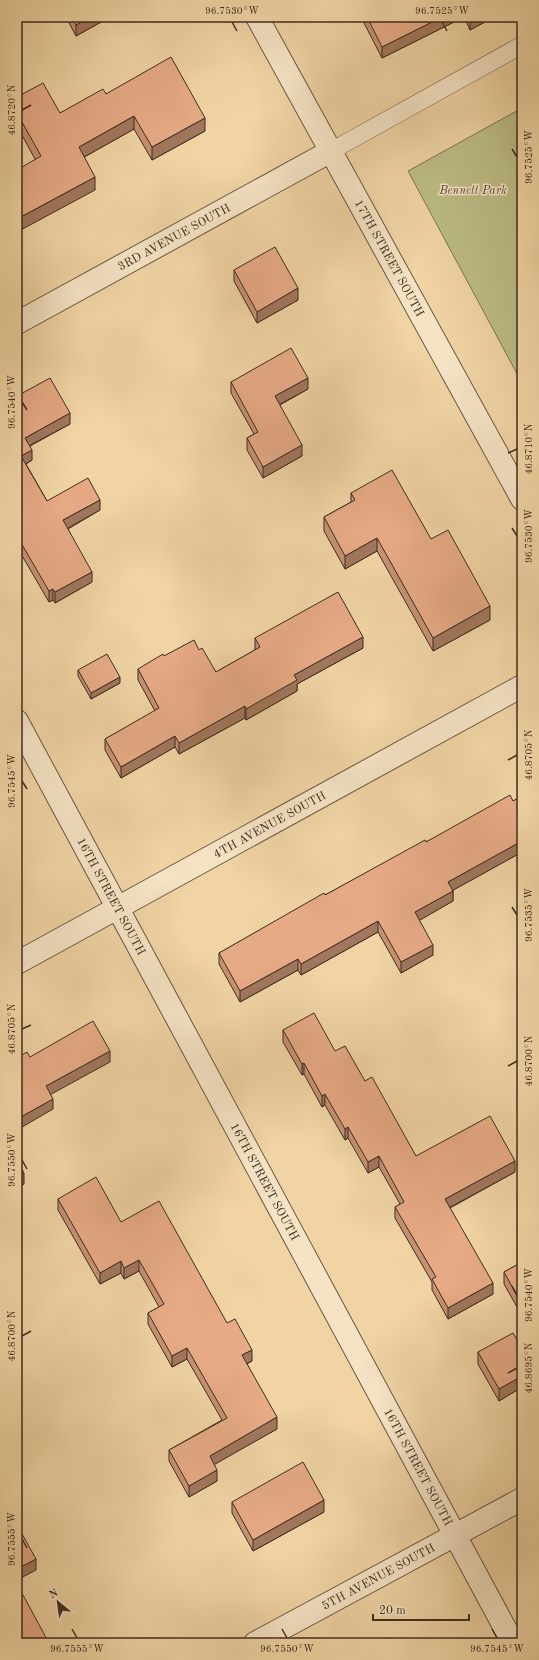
<svg xmlns="http://www.w3.org/2000/svg" width="539" height="1660" viewBox="0 0 539 1660" font-family="'Old Standard TT',serif">
	<style>
		.green { fill: #bbbc85; stroke: #7c7453 }
		.lines { fill: none; stroke-linecap: round; stroke-linejoin: round }
		.lane-casing { stroke: #695742; stroke-width: 18 }
		.street-casing { stroke: #695742; stroke-width: 24 }
		.lane { stroke: #f5e3c4; stroke-width: 17 }
		.street { stroke: #f5e3c4; stroke-width: 22 }
		.wall { fill: #c69272; stroke: #3c2d21 }
		.shaded-wall { fill: #a1775d; stroke: #3c2d21 }
		.building { fill: #e6aa85; stroke: #3c2d21 }
		.ticks { fill: none; stroke: #3c2d21; stroke-width: 1.5 }
		.labels { text-anchor: middle; stroke-width: 3; stroke-linejoin: round; paint-order: stroke }
		.park-label { font-size: 12px; font-style: italic; fill: #554a35; stroke: #f5e3c4 }
		.street-label { font-size: 12px; fill: #3c2d21; stroke: #f5e3c4 }
		.neatline { fill: none; stroke: #3c2d21; stroke-width: 1.5 }
		.ticks-label { font-size: 10px; text-anchor: middle; fill: #3c2d21 }
	</style>
	<rect width="100%" height="100%" fill="#f0d4a4"/>
	<filter id="stains"><feTurbulence type="fractalNoise" baseFrequency=".005" numOctaves="4"/><feColorMatrix values="0 0 0 0 .2 0 0 0 0 .09 0 0 0 0 .02 0 0 0 .5 -.17"/></filter>
	<radialGradient id="worn" r=".72"><stop offset=".6" stop-color="#630" stop-opacity="0"/><stop offset="1" stop-color="#630" stop-opacity=".3"/></radialGradient>
	<path class="green" d="M522,108V383L408,171Z"/>
	<g class="lines">
		<defs>
			<path id="lane" d="M331,151L522,45"/>
			<g id="street">
				<path id="s1" d="M257,17L522,499"/>
				<path id="s2" d="M17,323L331,151"/>
				<path id="s3" d="M17,721L513,1643"/>
				<path id="s4" d="M17,963L522,686"/>
				<path id="s5" d="M255,1643L522,1499"/>
			</g>
		</defs>
		<use href="#lane" class="lane-casing"/>
		<use href="#street" class="street-casing"/>
		<use href="#lane" class="lane"/>
		<use href="#street" class="street"/>
	</g>
	<path class="wall" d="M66,17H110L76,36Z
		M361,17H494L470,30L464,17L382,58Z
		M106,94L205,131L152,160L134,129L84,157L95,190L35,159L17,126V97L60,113Z
		M234,270L298,300L257,323L234,281Z
		M231,382L308,389L280,405L302,456L263,478L247,450V438L254,434L231,393Z
		M17,396L70,424L30,446L32,460L26,464L47,501L100,510L68,529L92,582L55,603L53,600L49,602L17,547Z
		M351,493L431,539L490,620L433,651L377,551L345,569L324,531V517L351,502Z
		M255,638L363,648L297,684V691L246,720L245,718L179,754L175,747L121,778L105,750V739L155,711L138,680V669L199,650L216,672L255,650Z
		M78,670L120,683L91,699L78,676Z
		M522,796V852L453,890V901L419,920L433,955L401,973L378,932L301,975L298,970L240,1002L219,964V953L325,895L426,842L513,801Z
		M283,1030L335,1051L365,1081L416,1156L515,1172L450,1208L493,1294L448,1319L432,1290V1282L395,1218V1207L400,1204L379,1167L368,1173L348,1138L345,1140L325,1105L322,1107L304,1074L302,1075L283,1042Z
		M58,1199L121,1222L227,1323L252,1361L247,1364L277,1429L214,1464L217,1481L189,1497L169,1461V1450L222,1420L187,1359L172,1367L148,1324V1313L159,1307L139,1271L124,1279L121,1273L100,1284L58,1210Z
		M522,1262V1316L504,1284V1272Z
		M522,1349V1387L499,1401L478,1364V1352Z
		M232,1502L324,1512L253,1551L232,1513Z"/>
	<path class="shaded-wall" d="M90,17H110L76,36V25Z
		M442,17H464L382,58V47Z
		M474,17H494L470,30V19Z
		M134,116V129L79,160V147Z
		M205,118V131L152,160V147Z
		M95,177V190L17,232V219Z
		M298,288V300L257,323V312Z
		M308,378V389L275,407V396Z
		M70,413V424L25,448V438Z
		M302,445V456L263,478V467Z
		M32,450V460L21,467V456Z
		M100,500V510L63,531V520Z
		M377,538V551L345,569V556Z
		M92,572V582L55,603V592Z
		M53,589V600L49,602V591Z
		M490,606V620L433,651V638Z
		M363,637V648L297,684V691L246,720V709L294,675Z
		M120,677V683L91,699V693Z
		M245,706V718L179,754V743Z
		M175,736V747L121,778V767Z
		M522,841V852L448,893V882Z
		M453,891V901L415,923V912Z
		M378,921V932L301,975V964Z
		M433,945V955L401,973V962Z
		M298,959V970L240,1002V991Z
		M110,1051V1062L46,1097V1086Z
		M304,1063V1074L302,1075V1064Z
		M325,1094V1105L322,1107V1096Z
		M53,1099V1109L17,1130V1119Z
		M348,1127V1138L345,1140V1129Z
		M379,1156V1167L368,1173V1162Z
		M515,1161V1172L445,1210V1199Z
		M24,1173V1184L17,1188V1177Z
		M139,1260V1271L124,1279V1268Z
		M121,1261V1273L100,1284V1273Z
		M493,1283V1294L448,1319V1308Z
		M187,1348V1359L172,1367V1356Z
		M252,1350V1361L242,1366V1355Z
		M522,1376V1387L499,1401V1389Z
		M277,1417V1429L210,1467V1456Z
		M217,1470V1481L189,1497V1486Z
		M324,1500V1512L253,1551V1540Z
		M36,1559V1570L17,1580V1569Z"/>
	<path class="building" d="M72,17H90L76,25Z
		M367,17H442L382,47Z
		M171,57L205,118L152,147L134,116L79,147L95,177L17,219V170L41,156L17,113V97L43,83L60,113L103,89L106,94Z
		M275,247L298,288L257,312L234,270Z
		M291,348L308,378L275,396L302,445L263,467L247,438L258,432L231,382Z
		M50,378L70,413L25,438L32,450L21,456L47,501L88,478L100,500L63,520L92,572L55,592L53,589L49,591L17,536V396Z
		M392,470L431,539L448,530L490,606L433,638L377,538L345,556L324,517L355,500L351,493Z
		M338,592L363,637L294,675L297,680L246,709L245,706L179,743L175,736L121,767L105,739L159,708L138,669L163,654L164,656L194,640L199,650L202,648L216,672L260,647L255,638Z
		M107,654L120,677L91,693L78,670Z
		M510,795L513,801L522,796V841L448,882L453,891L415,912L433,945L401,962L378,921L301,964L298,959L240,991L219,953L324,893L325,895L425,840L426,842Z
		M314,1013L335,1051L345,1046L365,1081L372,1077L416,1156L490,1116L515,1161L445,1199L493,1283L448,1308L432,1279L436,1277L395,1207L404,1202L379,1156L368,1162L348,1127L345,1129L325,1094L322,1096L304,1063L302,1064L283,1030Z
		M93,1021L110,1051L46,1086L53,1099L17,1119V1058L27,1052L30,1057Z
		M17,1160L24,1173L17,1177Z
		M96,1177L121,1222L159,1201L227,1323L235,1319L252,1350L242,1355L277,1417L210,1456L217,1470L189,1486L169,1450L227,1418L187,1348L172,1356L148,1313L164,1304L139,1260L124,1268L121,1261L100,1273L58,1199Z
		M522,1262V1305L504,1272Z
		M513,1333L522,1349V1376L499,1389L478,1352Z
		M303,1462L324,1500L253,1540L232,1502Z
		M17,1525L36,1559L17,1569Z
		M17,1584L49,1643H17Z"/>
	<path class="ticks" d="M232,22L237,31M442,22L447,31M22,110L31,105M512,149L517,157M22,402L27,410M508,453L517,449M512,528L517,536M508,760L517,755M22,781L27,789M512,907L517,915M22,1029L31,1025M508,1066L517,1061M22,1160L27,1169M512,1286L517,1295M22,1336L31,1331M508,1373L517,1368M22,1539L27,1548M72,1629L77,1638M282,1629L287,1638M492,1629L497,1638"/>
	<g class="labels">
		<g class="park-label">
			<text x="473" y="194">Bennett Park</text>
		</g>
		<g class="street-label">
			<text dy="4" stroke="none"><textPath href="#s2" startOffset="179">3RD AVENUE SOUTH</textPath></text>
			<text dy="4" stroke="none"><textPath href="#s1" startOffset="275">17TH STREET SOUTH</textPath></text>
			<text dy="4" stroke="none"><textPath href="#s4" startOffset="288">4TH AVENUE SOUTH</textPath></text>
			<text dy="4" stroke="none"><textPath href="#s3" startOffset="199">16TH STREET SOUTH</textPath></text>
			<text dy="4" stroke="none"><textPath href="#s3" startOffset="523">16TH STREET SOUTH</textPath></text>
			<text dy="4" stroke="none"><textPath href="#s3" startOffset="847">16TH STREET SOUTH</textPath></text>
			<text dy="4" stroke="none"><textPath href="#s5" startOffset="140">5TH AVENUE SOUTH</textPath></text>
		</g>
	</g>
	<rect width="539" height="1660" fill="none" stroke="#f0d4a4" stroke-width="44"/>
	<g transform="translate(58 1602) rotate(331)" stroke="#f5e3c4" stroke-width="3" paint-order="stroke">
	<path d="M0-3L7 15L0 10L-7 15Z" fill="#3c2d21"/>
	<text y="-6" font-size="11" font-weight="bold" text-anchor="middle" fill="#3c2d21">N</text>
	</g>
	<path d="M373 1614v6h96v-6" fill="none" stroke="#3c2d21" stroke-width="2"/>
	<text x="379" y="1614" font-size="12" fill="#3c2d21" stroke="#f5e3c4" stroke-width="3" paint-order="stroke">20 m</text>
	<rect x="22" y="22" width="495" height="1616" class="neatline"/>
	<g class="ticks-label">
		<text x="232" y="14">96.7530°W</text>
		<text x="442" y="14">96.7525°W</text>
		<text transform="translate(11 110) rotate(-90)" y="4">46.8720°N</text>
		<text transform="translate(528 157) rotate(-90)" y="4">96.7525°W</text>
		<text transform="translate(11 402) rotate(-90)" y="4">96.7540°W</text>
		<text transform="translate(528 449) rotate(-90)" y="4">46.8710°N</text>
		<text transform="translate(528 536) rotate(-90)" y="4">96.7530°W</text>
		<text transform="translate(528 755) rotate(-90)" y="4">46.8705°N</text>
		<text transform="translate(11 781) rotate(-90)" y="4">96.7545°W</text>
		<text transform="translate(528 915) rotate(-90)" y="4">96.7535°W</text>
		<text transform="translate(11 1029) rotate(-90)" y="4">46.8705°N</text>
		<text transform="translate(528 1061) rotate(-90)" y="4">46.8700°N</text>
		<text transform="translate(11 1160) rotate(-90)" y="4">96.7550°W</text>
		<text transform="translate(528 1295) rotate(-90)" y="4">96.7540°W</text>
		<text transform="translate(11 1336) rotate(-90)" y="4">46.8700°N</text>
		<text transform="translate(528 1368) rotate(-90)" y="4">46.8695°N</text>
		<text transform="translate(11 1539) rotate(-90)" y="4">96.7555°W</text>
		<text x="77" y="1652">96.7555°W</text>
		<text x="287" y="1652">96.7550°W</text>
		<text x="497" y="1652">96.7545°W</text>
	</g>
	<rect width="100%" height="100%" filter="url(#stains)"/>
	<rect width="100%" height="100%" fill="url(#worn)"/>
</svg>
